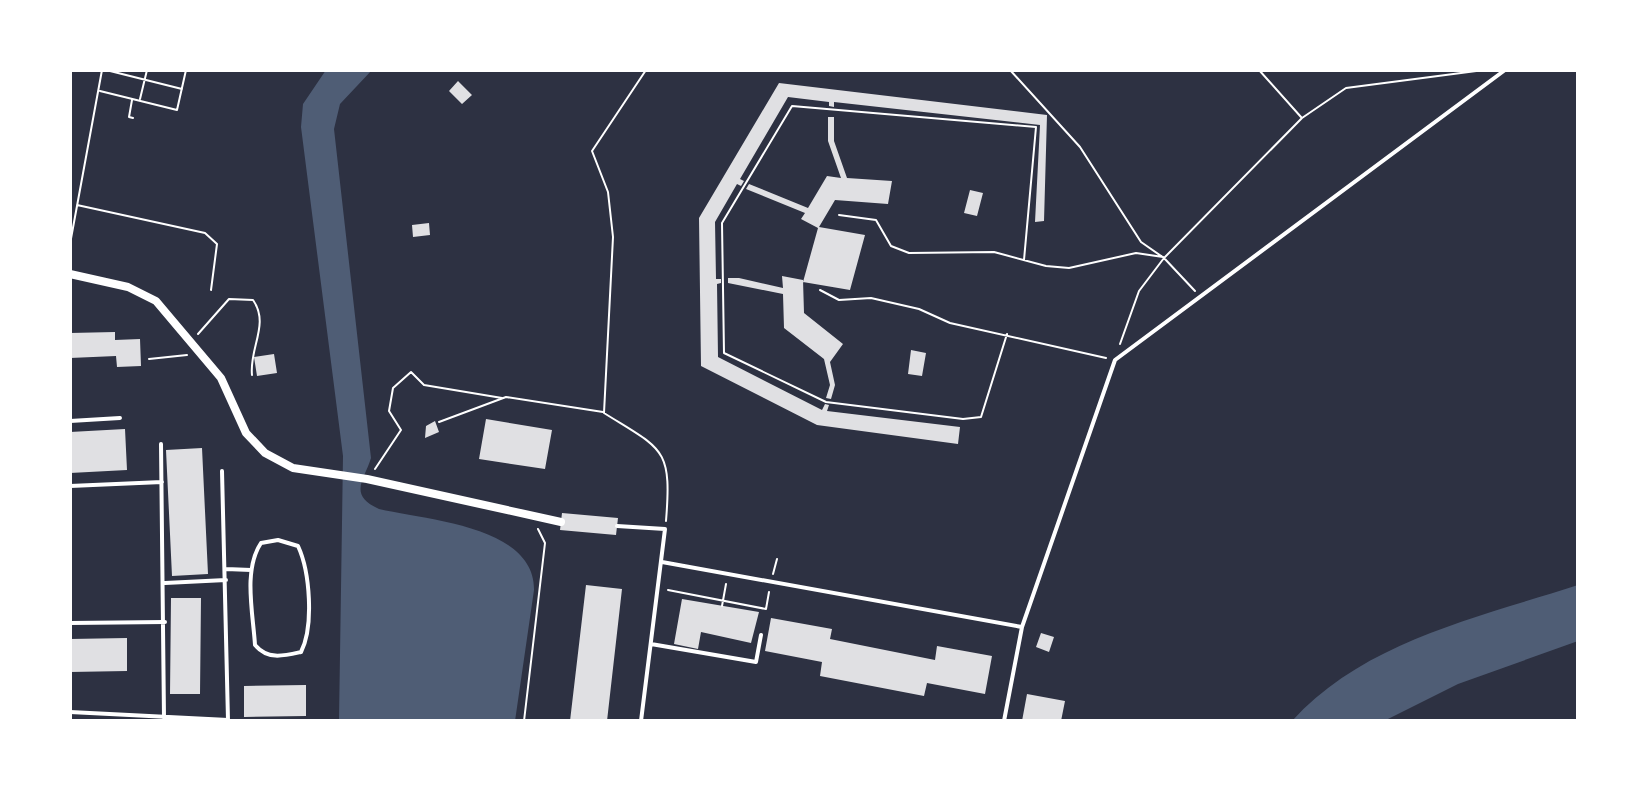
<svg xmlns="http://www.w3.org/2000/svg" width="1648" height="791" viewBox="0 0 1648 791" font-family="Inter,sans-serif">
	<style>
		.water { fill: #4f5d75 }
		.building { fill: #e0e0e3 }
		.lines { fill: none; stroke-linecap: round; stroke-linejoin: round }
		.path { stroke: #fff; stroke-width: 2 }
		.service { stroke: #fff; stroke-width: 4 }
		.minor { stroke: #fff; stroke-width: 8 }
	</style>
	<rect width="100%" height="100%" fill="#2d3142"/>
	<path class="water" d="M326,70H372L340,104L334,129L371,458C365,479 347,495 379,509C427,520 535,526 534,590L515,721H339L343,456L301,127L303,104Z
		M1578,585V641L1458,684L1384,721H1292C1364,641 1480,617 1578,585Z"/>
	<path class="building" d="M458,81L472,95L462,104L449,91Z
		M779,83L1047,115L1044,221L1035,222L1040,125L834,102V107L829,106V102L788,97L740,179L744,181L741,186L737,184L715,222L716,279H721V283L717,284L718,357L822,410L825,404L829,405L827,411L960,427L958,444L817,425L701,366L699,218Z
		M828,117H834V141L847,178L892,181L888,204L835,200L819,227L865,235L850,290L803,282L818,228L801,219L805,213L746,189L749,184L808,208L827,176L841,178L828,141Z
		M970,190L983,193L977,216L964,213Z
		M429,223L430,235L413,237L412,225Z
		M782,276L803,280L804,313L843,344L830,362L835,385L831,399L826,398L830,385L824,359L784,328L783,294L728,283V278H739L783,288Z
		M115,332V340L140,339L141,366L117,367L116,356L70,358V333Z
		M911,350L926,353L922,376L908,374Z
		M274,354L277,373L257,376L254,357Z
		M486,419L552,430L545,469L479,459Z
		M435,421L439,432L425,438L426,426Z
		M125,429L127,470L70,473V432Z
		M202,448L208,574L172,576L166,450Z
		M562,513L618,518L616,535L560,530Z
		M586,585L622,589L607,721H570Z
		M171,598H201L200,694H170Z
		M682,599L759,612L751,643L701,632L698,649L674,644Z
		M771,618L832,629L830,639L935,660L937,646L992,656L985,694L927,683L924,696L820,676L822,662L765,651Z
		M1041,633L1054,637L1049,652L1036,647Z
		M127,638V671L70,672V639Z
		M306,685V716L244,717V686Z
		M1027,694L1065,701L1061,721H1022Z"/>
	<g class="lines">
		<path class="path" d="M106,70L182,89
			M646,70L592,151L608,192L613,237L604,413C663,450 672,447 666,521
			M1010,70L1080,147L1141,242L1164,258L1195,291
			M1259,70L1301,117
			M100,91L177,110L186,70
			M140,99L147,70
			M132,100L129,117L133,118
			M77,205L205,233L217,244L211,290
			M839,215L876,220L891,246L909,253L994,252L1046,266L1069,268L1136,253L1163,257
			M70,244L102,70
			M820,290L839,300L871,298L919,309L950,323L1106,358
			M198,334L229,299L253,300C270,324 249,348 252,375
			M1007,334L981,417L963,419L826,402L724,353L722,223L792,106L1036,127L1024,260
			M1120,344L1139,291L1164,258L1302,118L1346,88L1484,70
			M149,359L187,355
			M439,422L506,397L603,412
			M375,469L401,430L389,411L393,388L411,372L424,385L502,398
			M773,574L777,559
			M668,590L766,609L769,592
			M722,606L726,584
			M524,721L545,543L538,529"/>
		<path class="service" d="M70,421L120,418
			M161,444L164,718
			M70,486L162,482
			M617,526L665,529L641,721
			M278,540L298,546C310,572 314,626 301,652C283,656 268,660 255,645C253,613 243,570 261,543Z
			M662,562L1022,627
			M226,569L251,570
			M165,583L226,580
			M70,623L165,622
			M651,644L756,662L761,635
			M70,712L228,720L222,471
			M1004,721L1022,627L1115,360L1505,70"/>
		<path class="minor" d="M70,274L128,287L156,301L221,378L246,433L265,453L293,468L367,479L561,522"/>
	</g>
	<rect width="1648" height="791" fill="none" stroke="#ffffff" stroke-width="144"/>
</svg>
